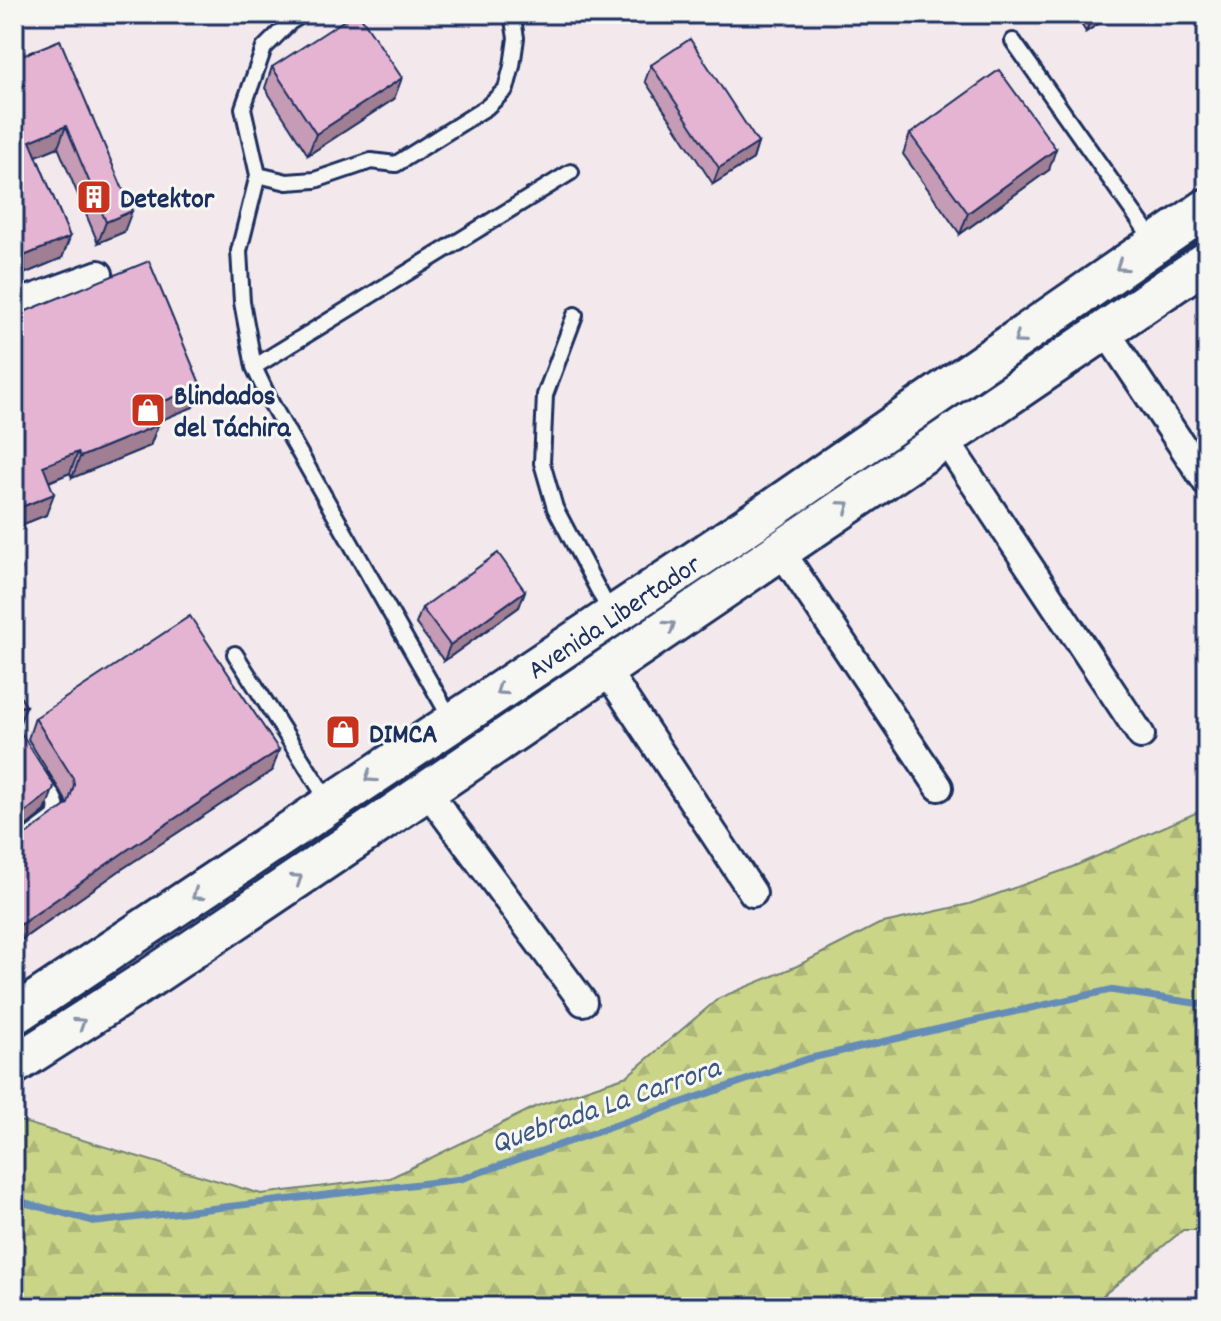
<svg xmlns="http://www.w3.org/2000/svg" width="1221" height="1321" viewBox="0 0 1221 1321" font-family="Dekko,sans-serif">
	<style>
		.forest { fill: url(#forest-firs); stroke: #728273; stroke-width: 2 }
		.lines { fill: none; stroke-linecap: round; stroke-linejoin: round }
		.stream { stroke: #658cb7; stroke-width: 7 }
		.lane-casing { stroke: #1b2f5e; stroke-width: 20 }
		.street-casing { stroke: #1b2f5e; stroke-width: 32 }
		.secondary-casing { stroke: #1b2f5e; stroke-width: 44 }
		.lane { stroke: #f6f6f2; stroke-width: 14 }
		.street { stroke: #f6f6f2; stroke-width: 26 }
		.secondary { stroke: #f6f6f2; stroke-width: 38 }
		.wall { fill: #c59bb5; stroke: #1b2f5e; stroke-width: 2 }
		.shaded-wall { fill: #a07e94; stroke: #1b2f5e; stroke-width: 2 }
		.building { fill: #e5b4d3; stroke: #1b2f5e; stroke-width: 2 }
		.oneway { stroke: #8892a8 }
		.labels { text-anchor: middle; stroke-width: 6; stroke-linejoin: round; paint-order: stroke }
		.poi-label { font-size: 28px; font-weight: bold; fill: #1b2f5e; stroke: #f6f6f2; text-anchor: start }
		.street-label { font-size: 28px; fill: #1b2f5e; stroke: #f6f6f2 }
		.water-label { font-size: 30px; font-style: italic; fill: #3a5683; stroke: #f6f6f2 }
	</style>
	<defs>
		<pattern id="forest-firs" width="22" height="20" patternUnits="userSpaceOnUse" patternTransform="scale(2)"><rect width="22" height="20" fill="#cad588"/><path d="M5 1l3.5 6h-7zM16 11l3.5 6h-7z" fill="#adb778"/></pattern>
	</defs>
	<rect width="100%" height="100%" fill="#f3e9ec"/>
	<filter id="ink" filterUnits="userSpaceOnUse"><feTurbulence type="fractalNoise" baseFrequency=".0125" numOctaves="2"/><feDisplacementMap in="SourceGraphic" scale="16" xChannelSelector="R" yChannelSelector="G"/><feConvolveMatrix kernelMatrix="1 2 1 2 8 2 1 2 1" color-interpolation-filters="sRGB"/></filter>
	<g filter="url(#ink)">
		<path class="forest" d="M1207,808V1230H1183L1089,1307H14V1125L20,1121L261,1194L390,1178L537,1106L627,1076L719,998L797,966L879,924L969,904L1070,868Z"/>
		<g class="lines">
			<path class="stream" d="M14,1200L97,1222L461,1179L807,1059L1110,990L1207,1005"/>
			<defs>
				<path id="lane" d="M303,14L290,22L264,48L243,108L258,175L239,251L242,302L254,367L271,403L451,719
					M1013,41L1155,243
					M258,175L287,182L315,180L371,161L396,164L487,107L506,89L512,66L516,38L512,14
					M575,315L545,395L542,463L555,508L612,616
					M254,367L571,172
					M235,654L330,804
					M14,847L54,817C62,803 49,792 42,780"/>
				<path id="street" d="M14,305L99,274
					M1105,330L1207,483
					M944,438L1141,735
					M781,551L939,787
					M606,670L753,893
					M427,791L583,1002"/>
				<g id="secondary">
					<path id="s1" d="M14,1015L762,516L1207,208"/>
					<path d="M14,1065L151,977L353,841L1207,261"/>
				</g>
			</defs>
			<use href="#lane" class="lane-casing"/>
			<use href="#street" class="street-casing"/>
			<use href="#secondary" class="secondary-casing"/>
			<use href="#lane" class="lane"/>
			<use href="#street" class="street"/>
			<use href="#secondary" class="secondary"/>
		</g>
		<path class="wall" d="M1075,14H1113L1086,32Z
			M60,40L124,232L98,243L58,147L36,156L70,237L62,258L14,278V59Z
			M651,65L758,143L753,159L713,184L645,81Z
			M272,67L394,99L308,155L265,88Z
			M910,134L1049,170L960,234L903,154Z
			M14,316L201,386L193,407L156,422L158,425L150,446L72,478L70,473L49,482L46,515L14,528Z
			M525,591L519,607L444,661L416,624L422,608Z
			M14,687L26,706L18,727L45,811L17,833L24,836L67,805L65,799L28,739L35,718L272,771L119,871L14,945Z"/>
		<path class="shaded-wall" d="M1093,14H1113L1086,32Z
			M402,78L394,99L308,155L316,134Z
			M66,126L58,147L22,162L30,141Z
			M758,143L753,159L713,184L719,168Z
			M1056,149L1049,170L960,234L968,213Z
			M132,211L124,232L98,243L106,222Z
			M70,237L62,258L14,278V260Z
			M201,386L193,407L142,428L150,407Z
			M158,425L150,446L72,478L80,457Z
			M78,452L70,473L35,487L43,466Z
			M54,494L46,515L14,528V510Z
			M21,569L14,589V572Z
			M525,591L519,607L444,661L450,645Z
			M26,706L18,727L14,728V710L16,707Z
			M279,750L272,771L119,871L14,945V929L127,850Z
			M53,790L45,811L14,836V821Z"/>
		<path class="building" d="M354,14H359L402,78L316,134L272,67Z
			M690,39L758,143L719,168L651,65Z
			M60,40L132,211L106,222L66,126L30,141L70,237L14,260V59Z
			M999,70L1056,149L968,213L910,134Z
			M149,261L201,386L150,407L158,425L80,457L78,452L43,466L54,494L14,510V316Z
			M14,552L21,569L14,572Z
			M498,553L525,591L450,645L422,608Z
			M190,616L279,750L127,850L14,929V831V833L24,836L68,804L74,785L73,778L35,718Z
			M14,687L26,706L16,707L14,710Z
			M14,722L54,785L53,790L14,821Z"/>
		<defs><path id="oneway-chevron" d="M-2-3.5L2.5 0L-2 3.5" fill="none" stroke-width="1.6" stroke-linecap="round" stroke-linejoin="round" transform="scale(2)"/></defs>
		<g class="oneway">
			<use href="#oneway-chevron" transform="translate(1121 266) rotate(146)"/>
			<use href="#oneway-chevron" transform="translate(1019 339) rotate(144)"/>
			<use href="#oneway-chevron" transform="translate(845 506) rotate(-35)"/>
			<use href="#oneway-chevron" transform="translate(670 626) rotate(-34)"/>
			<use href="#oneway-chevron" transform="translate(501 690) rotate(146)"/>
			<use href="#oneway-chevron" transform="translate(370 777) rotate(146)"/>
			<use href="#oneway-chevron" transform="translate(297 879) rotate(-34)"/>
			<use href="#oneway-chevron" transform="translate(197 895) rotate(146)"/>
			<use href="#oneway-chevron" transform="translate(80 1023) rotate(-33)"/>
		</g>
	</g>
	<defs>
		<symbol id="building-square" viewBox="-11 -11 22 22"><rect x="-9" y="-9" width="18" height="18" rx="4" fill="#c8321e" stroke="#f6f6f2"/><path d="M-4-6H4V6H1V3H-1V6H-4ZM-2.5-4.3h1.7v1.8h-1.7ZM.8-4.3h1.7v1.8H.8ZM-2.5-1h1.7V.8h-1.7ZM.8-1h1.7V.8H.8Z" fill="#fff"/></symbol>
		<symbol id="shop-square" viewBox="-11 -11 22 22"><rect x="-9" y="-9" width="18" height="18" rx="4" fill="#c8321e" stroke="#f6f6f2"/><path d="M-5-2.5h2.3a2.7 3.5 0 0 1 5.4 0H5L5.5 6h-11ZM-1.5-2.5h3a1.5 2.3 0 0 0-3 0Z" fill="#fff"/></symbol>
	</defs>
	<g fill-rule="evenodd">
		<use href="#building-square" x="74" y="177" width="40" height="40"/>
		<use href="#shop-square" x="128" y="390" width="40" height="40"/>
		<use href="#shop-square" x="323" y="712" width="40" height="40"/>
	</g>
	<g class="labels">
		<g class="poi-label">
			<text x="120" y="207">Detektor</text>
			<text x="174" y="404">Blindados<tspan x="174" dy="32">del Táchira</tspan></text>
			<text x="369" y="742">DIMCA</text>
		</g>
		<g class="street-label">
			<text dy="10" stroke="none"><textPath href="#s1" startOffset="720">Avenida Libertador</textPath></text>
		</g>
		<g class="water-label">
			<text transform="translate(605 1104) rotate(-19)" y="10">Quebrada La Carrora</text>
		</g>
	</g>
	<rect width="1221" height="1321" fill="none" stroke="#f6f6f2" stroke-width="48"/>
	<rect x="24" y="24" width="1173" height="1273" fill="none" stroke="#1b2f5e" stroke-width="3" filter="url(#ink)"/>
</svg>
